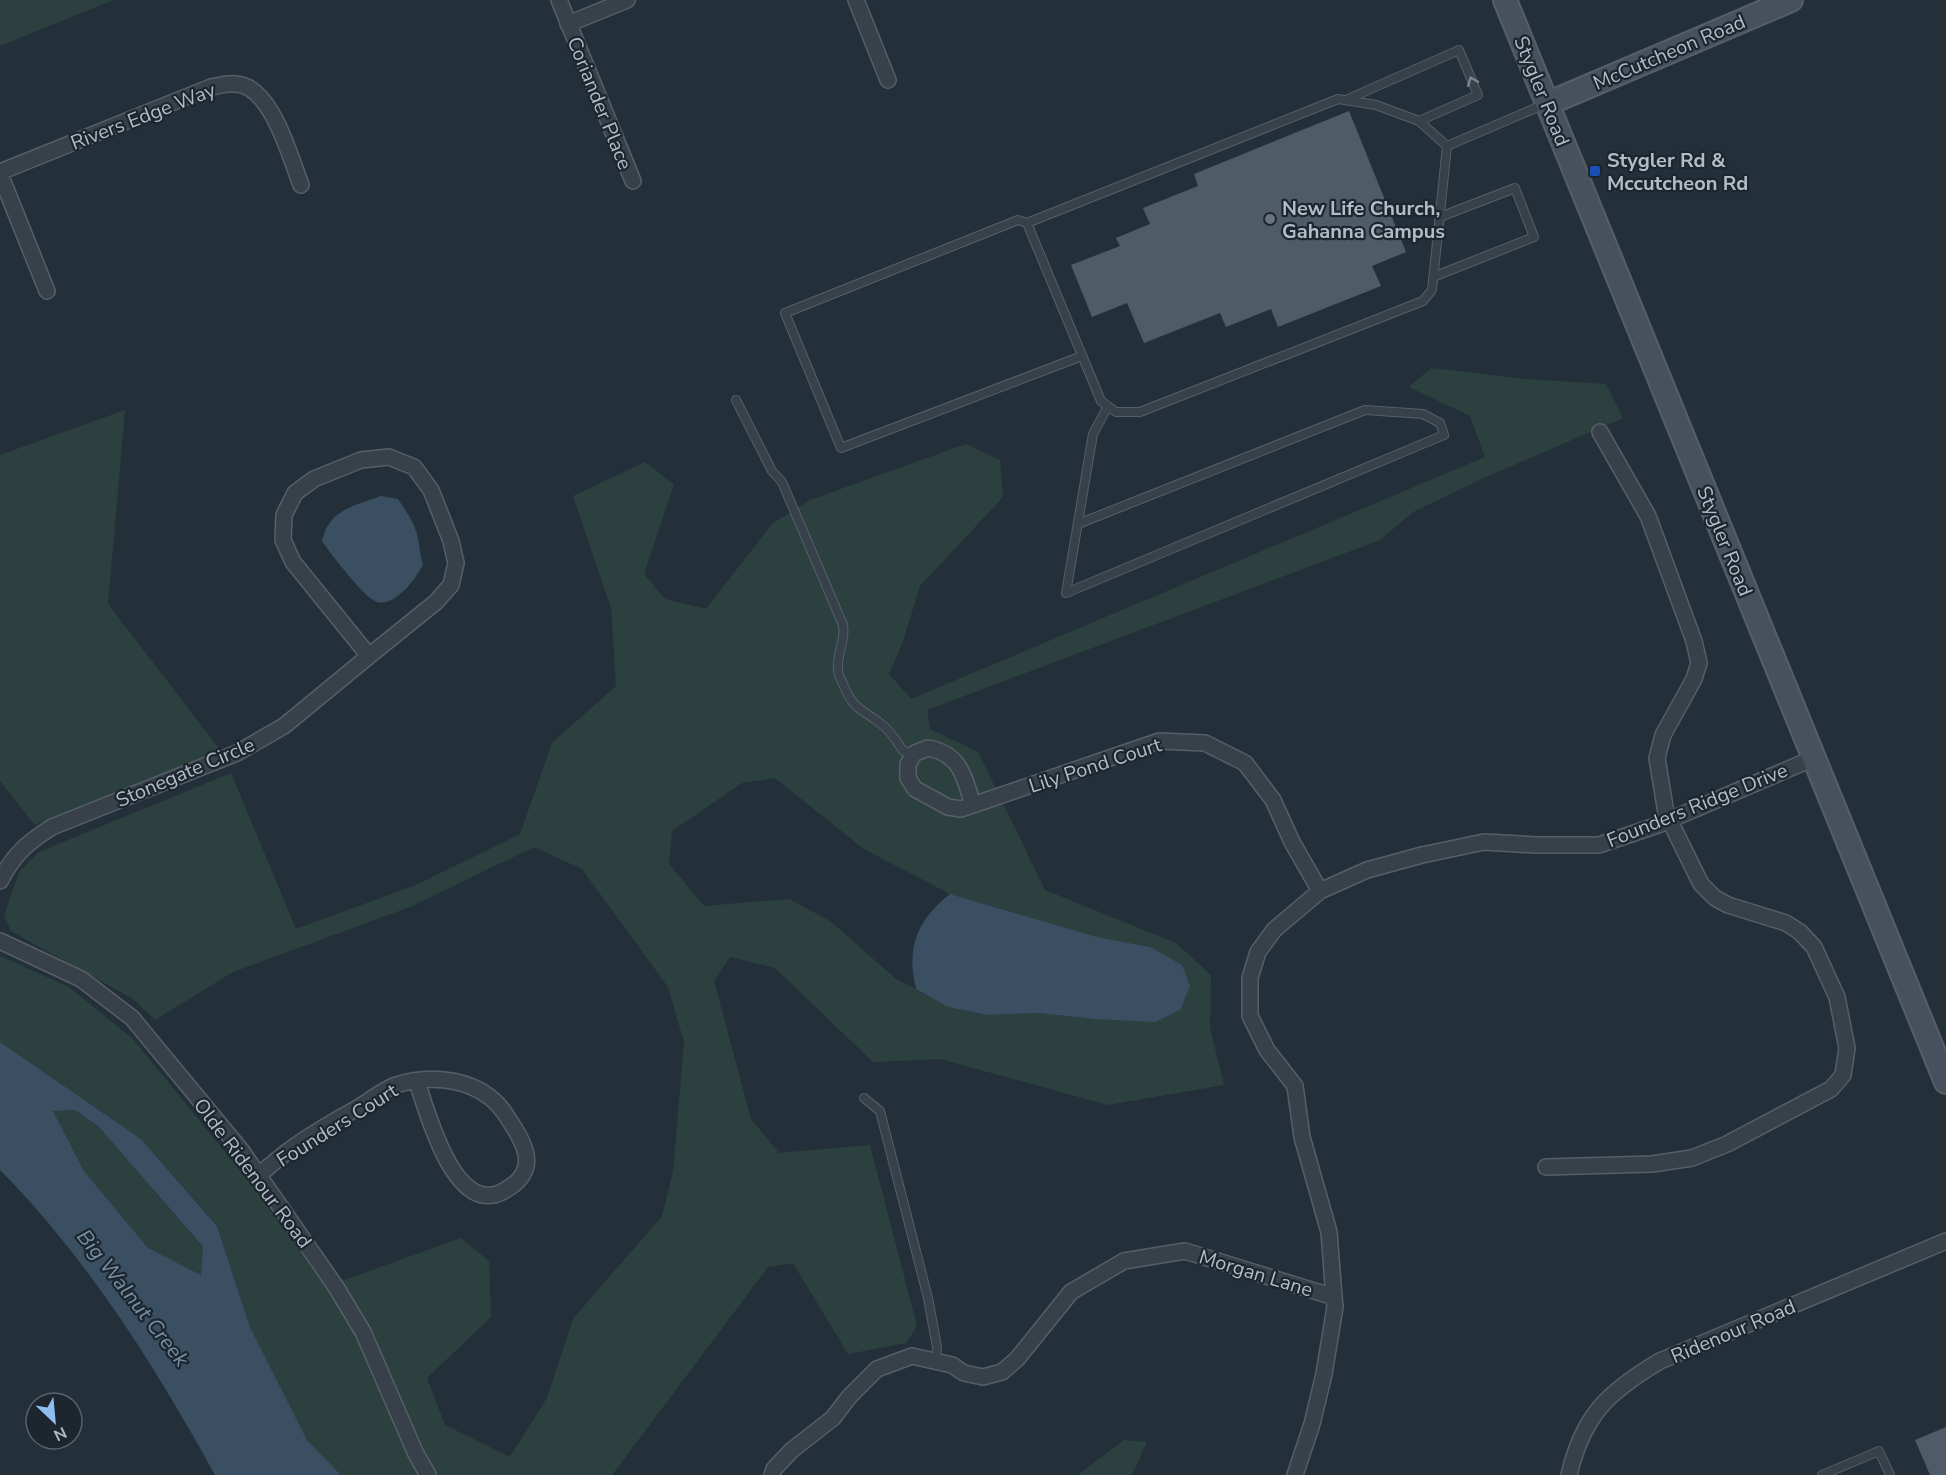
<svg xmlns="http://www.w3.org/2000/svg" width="1946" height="1475" viewBox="0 0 1946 1475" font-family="'Nunito Sans',sans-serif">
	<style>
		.green { fill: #2c413f; fill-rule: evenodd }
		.water { fill: #3a4f61; fill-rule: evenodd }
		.building { fill: #4f5c68 }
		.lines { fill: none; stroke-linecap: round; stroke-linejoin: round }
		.service-casing { stroke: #565f68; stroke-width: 10 }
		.minor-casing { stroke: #565f68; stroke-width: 18 }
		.secondary-casing { stroke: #565f68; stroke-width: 26 }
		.service { stroke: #38414a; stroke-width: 8 }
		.minor { stroke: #38414a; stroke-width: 15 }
		.secondary { stroke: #46515d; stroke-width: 22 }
		.oneway { stroke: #7c858e }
		.transit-dot { fill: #1a4fb4; stroke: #1d262f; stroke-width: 2 }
		.worship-dot { fill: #6b7280; stroke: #1d262f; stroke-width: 2 }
		.labels { text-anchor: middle; stroke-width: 4.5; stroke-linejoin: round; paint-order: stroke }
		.street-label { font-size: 20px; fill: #b3bcc6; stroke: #1d262f }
		.poi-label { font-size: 20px; font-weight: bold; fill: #b3bcc6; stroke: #1d262f; text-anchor: start }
		.water-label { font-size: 21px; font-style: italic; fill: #7590a7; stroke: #1d262f }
	</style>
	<rect width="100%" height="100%" fill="#243039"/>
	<path class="green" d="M0,0H113L0,46Z
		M1431,368L1526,379L1606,384L1623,418L1488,476L1413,512L1380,540L927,710L930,729L978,752L1045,890L1176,943L1211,975L1210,1028L1224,1085L1108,1105L940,1059L873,1062L775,968L730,957L714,981L751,1119L779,1153L870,1145L917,1326L906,1343L848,1354L793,1263L768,1267L612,1475H341L307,1440L250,1327L217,1225L141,1139L0,1042V956L69,987L133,1039L256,1190L325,1287L461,1238L489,1261L491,1317L427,1378L445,1425L510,1457L547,1398L573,1319L662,1216L673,1172L684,1042L668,987L582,869L534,847L410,907L233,972L155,1020L133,999L11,931L4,916L19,872L39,852L231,773L296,929L416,885L520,834L552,743L616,686L611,608L573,496L645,462L674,484L644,574L665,599L706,609L772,524L810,500L966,444L1000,460L1003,497L920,586L902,644L889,674L911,699L1485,457L1470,416L1409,387ZM775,778L864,849L950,894L1097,937L1150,947L1095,1019L1038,1013L987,1015L948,1007L895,978L830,921L789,899L704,906L669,864L672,831L742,783Z
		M125,410L108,604L221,751L35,825L0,781V455Z
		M75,1110L98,1126L203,1248L201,1275L148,1248L84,1171L53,1111Z
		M1124,1440L1147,1442L1132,1475H1078Z"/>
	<path class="water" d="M381,496L398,499C405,510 414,522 417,534C420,545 419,553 423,564C417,578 393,610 375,601C364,597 330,553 322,541C329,509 354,506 381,496Z
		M950,894L1097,937L1150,947L1182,965L1190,986L1180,1010L1155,1022L1095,1019L1038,1013L987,1015L948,1007L916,989C906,948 917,920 950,894Z
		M0,1042L141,1139L217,1226L250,1327L307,1440L341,1475H215C155,1366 88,1259 0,1170ZM75,1110L98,1126L203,1247L201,1275L148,1248L84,1171L53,1111Z"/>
	<path class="building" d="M1349,111L1406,252L1372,266L1381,286L1278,327L1271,309L1226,327L1220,313L1144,343L1127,303L1092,317L1071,265L1120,246L1116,238L1150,224L1143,208L1198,186L1194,174Z
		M1946,1427V1475H1930L1915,1440Z"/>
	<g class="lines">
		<defs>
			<path id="service" d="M1338,99L1376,105L1419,121L1447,146L1432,290L1423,301L1140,412H1116L1101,401L1027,223Z
				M1348,99L1459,50L1478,95L1419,121
				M1447,146L1545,104
				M1027,223L1018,220L785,313L841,448L1082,356
				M1433,277L1534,237L1515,188L1440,217
				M736,400L772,471L782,482L843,625C846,641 836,654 838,670C838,675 841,679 843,684C853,709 860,708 880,723C890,730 897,741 903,751L915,753
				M1078,524L1365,410L1423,414L1440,423L1444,435L1066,593L1093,434L1108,406
				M864,1098L880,1111L928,1298L937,1347L936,1361
				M1822,1475L1879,1451L1890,1475"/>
			<path id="minor" d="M559,0L633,181
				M856,0L888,80
				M568,24L627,0
				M0,172L211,87C219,86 227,83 235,84C271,84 290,157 301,185
				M0,174L47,291
				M389,457L414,467L431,490L451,541L456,563L451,585L436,602L369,656L293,562L283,540L284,515L295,493L314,479L361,460Z
				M928,748C961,754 964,777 973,805L961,809L948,807L915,789L908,778V764L915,753Z
				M973,805L1159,741L1205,743L1245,763L1273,800L1292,842L1320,891
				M0,881C14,854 27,843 52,827L237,753L284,726L369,656
				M0,941L81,979L132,1018L241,1150L336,1287L363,1332L416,1454L428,1475
				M1546,1167L1652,1164L1692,1158L1727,1144L1831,1089L1843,1075L1847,1048L1837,997L1814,947L1800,932L1786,923L1728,905L1715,898L1701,884L1666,813L1657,758L1663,735L1694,679L1699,663L1694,641L1648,516L1600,432
				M259,1175C272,1164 284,1153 298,1144C318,1130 340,1118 361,1106C372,1099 384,1089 396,1085C434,1073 480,1079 504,1112C513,1126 530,1149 526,1166C523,1179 513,1186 502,1192C454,1216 427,1111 417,1082
				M772,1475L774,1469L792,1450L833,1418L849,1397L877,1369L912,1356L952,1365L964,1373L983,1377L1002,1372L1017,1359L1071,1292L1124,1261L1185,1251L1334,1297
				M1295,1475L1312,1424L1324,1374L1335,1307L1334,1297L1329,1232L1302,1137L1295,1086L1267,1050L1250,1016V978L1258,952L1274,930L1320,891L1367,870L1422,855L1484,842L1537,845H1599L1658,825L1814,758
				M1569,1475C1583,1415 1608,1392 1660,1361L1946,1241"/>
			<path id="secondary" d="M1505,0L1946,1082
				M1547,104L1791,0"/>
		</defs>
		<use href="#service" class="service-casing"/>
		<use href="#minor" class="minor-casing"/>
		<use href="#secondary" class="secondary-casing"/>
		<use href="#service" class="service"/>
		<use href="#minor" class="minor"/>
		<use href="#secondary" class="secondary"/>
	</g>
	<defs><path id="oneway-chevron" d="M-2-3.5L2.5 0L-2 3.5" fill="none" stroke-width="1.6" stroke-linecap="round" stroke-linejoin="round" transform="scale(1.5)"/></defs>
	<use class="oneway" href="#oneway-chevron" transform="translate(1472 81) rotate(-112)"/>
	<rect class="transit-dot" x="1589" y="165" width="12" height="12" rx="3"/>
	<circle class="worship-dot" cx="1270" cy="219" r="6"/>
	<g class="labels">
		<g class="street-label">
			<text transform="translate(1669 52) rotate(-23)" y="7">McCutcheon Road</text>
			<text transform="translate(1542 91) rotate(68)" y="7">Stygler Road</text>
			<text transform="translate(600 103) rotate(68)" y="7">Coriander Place</text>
			<text transform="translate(143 116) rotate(-21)" y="7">Rivers Edge Way</text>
			<text transform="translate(1725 541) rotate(68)" y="7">Stygler Road</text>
			<text transform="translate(1095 765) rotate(-18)" y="7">Lily Pond Court</text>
			<text transform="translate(185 772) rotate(-23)" y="7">Stonegate Circle</text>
			<text transform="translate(1697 805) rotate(-22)" y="7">Founders Ridge Drive</text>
			<text transform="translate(337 1125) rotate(-32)" y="7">Founders Court</text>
			<text transform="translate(253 1173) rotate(53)" y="7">Olde Ridenour Road</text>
			<text transform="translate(1256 1273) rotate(17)" y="7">Morgan Lane</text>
			<text transform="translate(1733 1331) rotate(-23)" y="7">Ridenour Road</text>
		</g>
		<g class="poi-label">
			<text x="1607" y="167">Stygler Rd &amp;<tspan x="1607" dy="23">Mccutcheon Rd</tspan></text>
			<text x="1282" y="215">New Life Church,<tspan x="1282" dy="23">Gahanna Campus</tspan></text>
		</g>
		<g class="water-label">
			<text transform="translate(133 1298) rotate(52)" y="7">Big Walnut Creek</text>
		</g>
	</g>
	<g transform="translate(54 1421) rotate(154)"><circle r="28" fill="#1d262f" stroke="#59626b" stroke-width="1.5"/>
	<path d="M0-4.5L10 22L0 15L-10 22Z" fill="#8ebef0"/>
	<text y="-9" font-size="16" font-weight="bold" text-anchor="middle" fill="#b3bcc6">N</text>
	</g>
</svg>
